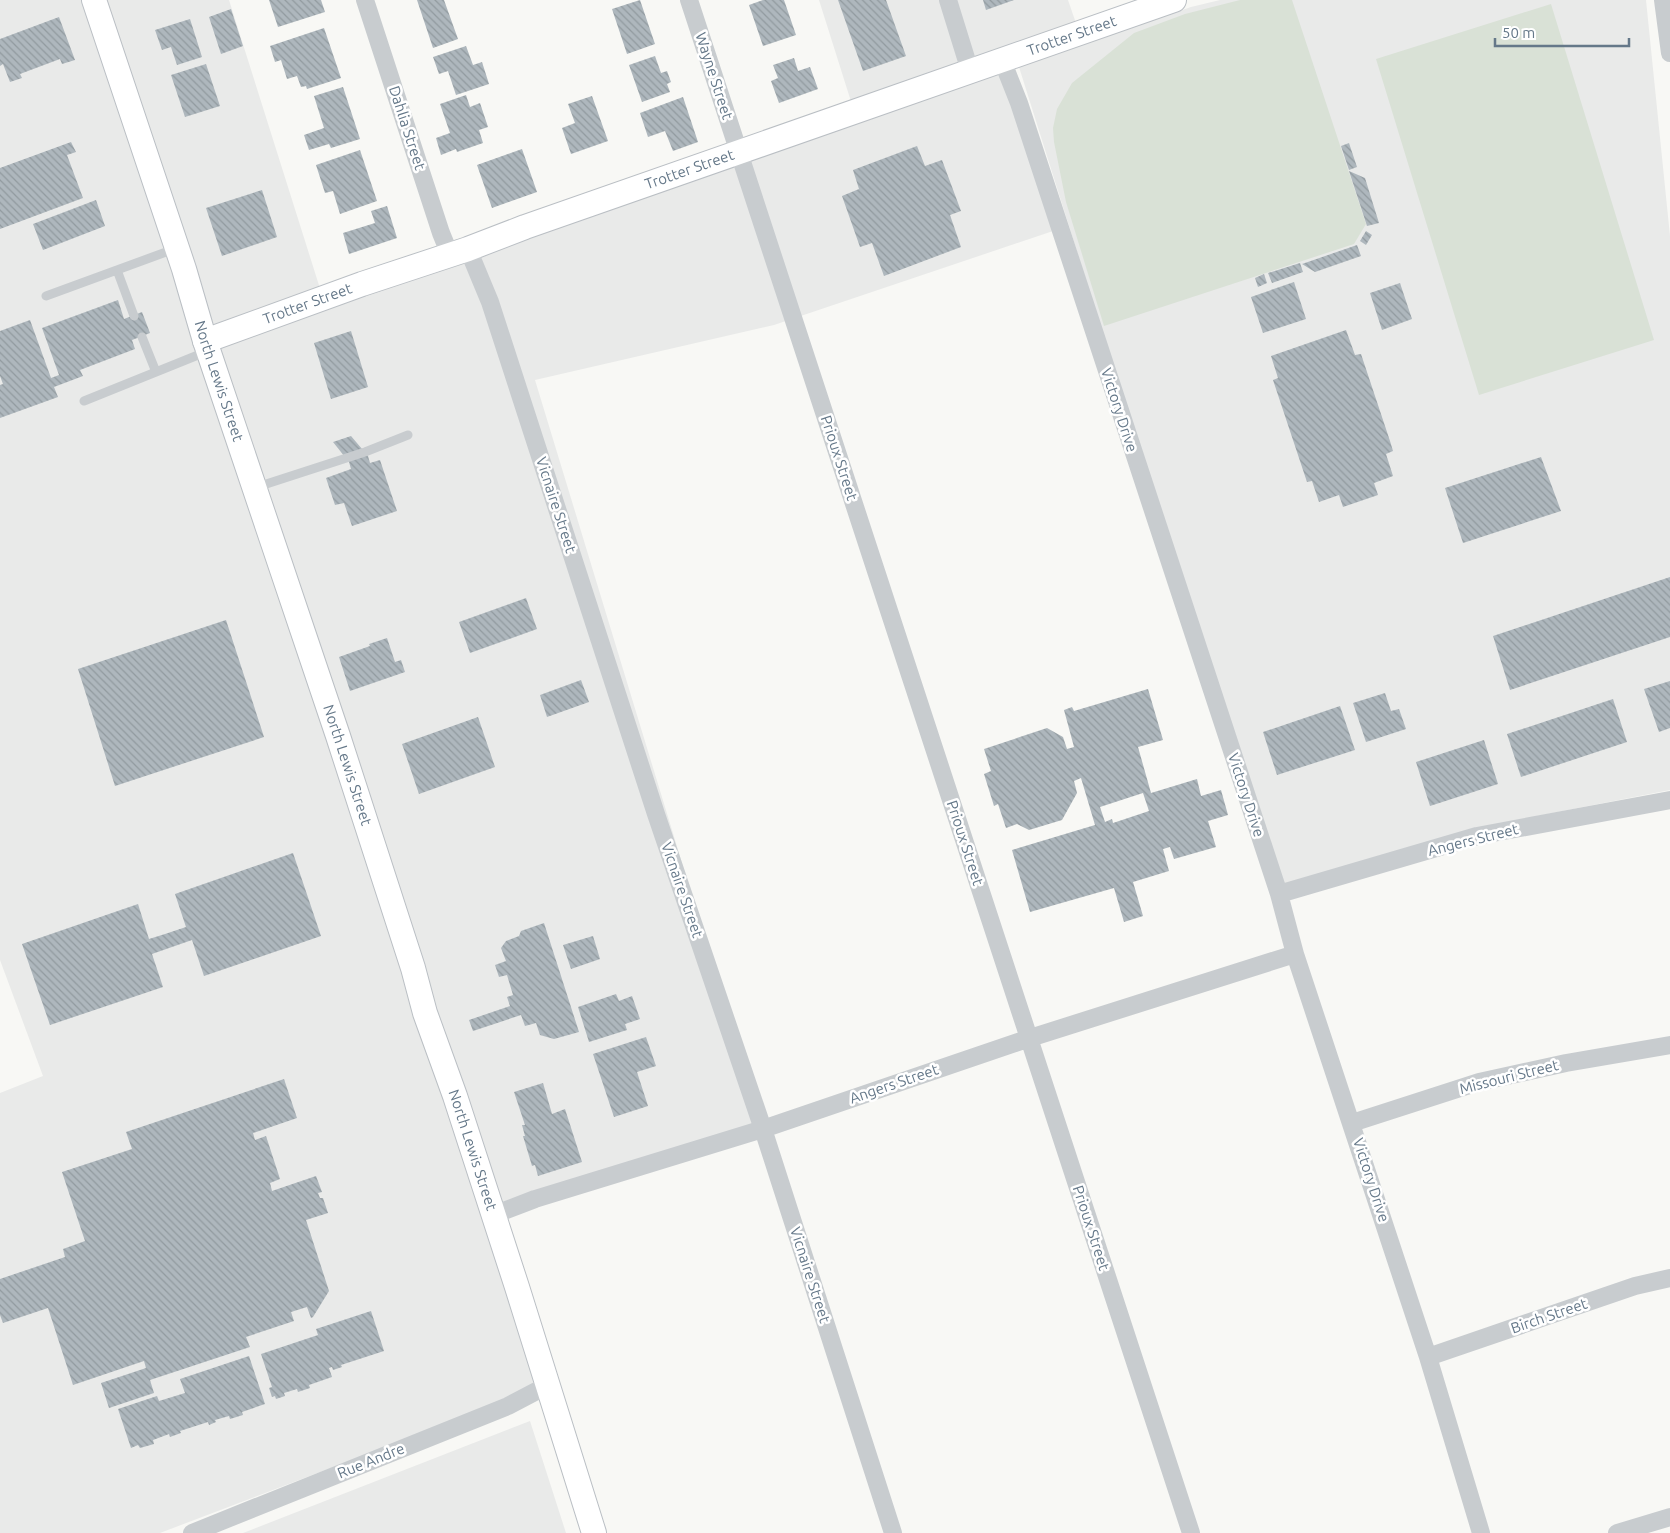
<svg xmlns="http://www.w3.org/2000/svg" width="1670" height="1533" viewBox="0 0 1670 1533" font-family="Ubuntu,sans-serif">
	<style>
		.built { fill: #e9eae9 }
		.green { fill: #d9e1d6 }
		.building { fill: url(#building-back-hatch); fill-rule: evenodd }
		.lines { fill: none; stroke-linecap: round; stroke-linejoin: round }
		.secondary-casing { stroke: #babfc4; stroke-width: 26 }
		.lane { stroke: #c8cccf; stroke-width: 9 }
		.street { stroke: #c8cccf; stroke-width: 18 }
		.secondary { stroke: #fff; stroke-width: 24 }
		.labels { text-anchor: middle; stroke-width: 5; stroke-linejoin: round; paint-order: stroke }
		.street-label { font-size: 15px; fill: #657889; stroke: #fff }
	</style>
	<defs>
		<pattern id="building-back-hatch" width="6" height="6" patternUnits="userSpaceOnUse" patternTransform="scale(1.25)"><rect width="6" height="6" fill="#aeb7bd"/><path d="M-1 5l2 2M0 0l6 6M5-1l2 2" fill="none" stroke="#919a9f"/></pattern>
	</defs>
	<rect width="100%" height="100%" fill="#f8f8f5"/>
	<path class="built" d="M0,0H229L323,298L854,111L819,0H1068L1079,32L1002,60L1059,229L774,325L535,380L763,1129L493,1215L548,1385L160,1533H0V1093L43,1076L0,960Z
		M1220,0H1646L1670,236V790L1537,816L1279,894L1019,67L1191,7Z
		M530,1421L566,1533H243Z"/>
	<path class="green" d="M1240,0H1292L1366,224L1354,244L1104,326L1066,202L1054,142L1053,128L1057,109L1072,83L1134,33L1185,14Z
		M1551,4L1654,340L1479,395L1376,59Z"/>
	<path class="building" d="M269,0H321L325,12L278,27Z
		M417,0H444L458,39L433,48Z
		M640,0L655,44L627,54L612,9Z
		M763,0H784L796,35L763,46L749,5Z
		M838,0H886L906,56L863,71Z
		M983,0H1014L986,10Z
		M231,9L243,46L221,54L209,17Z
		M59,17L75,60L62,64L60,59L20,74L22,78L10,82L3,64L0,66V39Z
		M190,19L202,57L177,65L171,47L162,50L155,30Z
		M324,28L341,78L307,89L306,86L301,87L297,76L287,79L281,60L275,62L270,46Z
		M466,46L473,65L482,62L489,84L456,95L448,71L439,74L433,57Z
		M655,56L661,73L667,71L671,82L667,84L670,92L642,102L629,65Z
		M794,58L798,71L810,67L818,89L779,103L771,81L778,78L773,65Z
		M206,64L220,106L185,117L171,75Z
		M343,87L360,139L331,148L329,144L309,150L304,135L324,128L314,96Z
		M466,95L470,107L480,103L488,127L479,130L483,143L457,152L456,149L441,155L436,138L450,133L440,104Z
		M592,96L608,141L571,154L562,128L575,123L568,104Z
		M683,97L698,142L673,151L665,131L648,137L640,113Z
		M71,142L76,152L67,155L83,198L0,229V168Z
		M1349,143L1357,167L1349,170L1341,146Z
		M917,146L925,166L942,160L961,211L950,215L961,247L884,276L872,243L860,247L842,196L859,189L853,170Z
		M522,149L537,192L492,208L477,165Z
		M360,150L377,201L340,214L333,191L325,193L316,165Z
		M1349,171L1365,178L1379,223L1367,226Z
		M262,190L277,237L222,256L206,208Z
		M96,200L105,226L43,250L33,224Z
		M387,206L397,238L349,254L343,233L375,223L371,211Z
		M1366,231L1372,235L1366,245L1360,241Z
		M1357,245L1361,256L1315,272L1302,264Z
		M1300,263L1303,272L1272,283L1268,273Z
		M1264,274L1267,283L1258,287L1255,278Z
		M1294,282L1306,319L1263,333L1251,297Z
		M1400,283L1412,319L1382,330L1370,293Z
		M118,300L124,319L142,312L150,333L132,340L135,349L80,370L83,376L54,387L58,397L0,418V385L3,384L0,376V331L30,320L51,378L59,375L42,328Z
		M1346,330L1355,355L1361,354L1390,441L1393,451L1386,454L1393,476L1374,483L1378,495L1343,507L1339,495L1319,502L1312,481L1307,482L1273,380L1278,378L1271,356Z
		M351,331L368,387L331,399L314,343Z
		M351,436L368,456L370,463L380,460L397,511L352,526L344,503L335,505L326,478L351,469L349,462L333,442Z
		M1541,457L1561,511L1463,543L1445,488Z
		M1670,577V637L1510,690L1493,636Z
		M526,598L537,629L470,653L459,622Z
		M226,620L264,737L115,786L78,669Z
		M387,638L395,662L401,660L405,672L350,691L339,657L370,646L369,644Z
		M581,680L589,702L547,717L540,695Z
		M1670,681V728L1659,732L1644,689Z
		M1148,689L1163,740L1138,747L1151,793L1197,779L1201,796L1221,790L1228,815L1208,821L1216,847L1174,859L1170,847L1163,849L1169,871L1133,882L1143,916L1124,922L1114,888L1030,912L1012,850L1095,825L1081,778L1074,781L1077,793L1062,820L1029,830L1017,824L1006,828L998,804L994,806L984,774L991,771L984,749L1047,728L1063,737L1067,749L1074,747L1064,710L1072,707L1074,711ZM1143,793L1149,811L1113,823L1112,819L1105,822L1100,807Z
		M1385,693L1391,711L1399,709L1406,729L1366,742L1353,703Z
		M1613,699L1627,742L1521,777L1507,734Z
		M1340,706L1355,750L1277,775L1263,732Z
		M478,717L495,767L419,794L402,744Z
		M1484,740L1498,784L1430,806L1416,762Z
		M293,853L321,936L204,976L192,940L152,954L163,987L50,1025L22,944L138,904L149,939L165,934L186,927L175,894Z
		M544,923L579,1032L554,1039L540,1035L536,1023L525,1026L521,1015L473,1031L469,1020L510,1006L507,997L513,995L507,975L499,977L495,965L506,961L501,948L506,941L519,936L521,931Z
		M593,936L600,959L571,969L563,945Z
		M616,994L619,1001L632,996L640,1019L625,1024L627,1030L589,1042L578,1007Z
		M646,1037L656,1066L637,1072L648,1106L614,1117L593,1054Z
		M284,1079L297,1118L253,1133L255,1140L266,1136L280,1179L270,1183L272,1191L316,1176L322,1192L318,1193L320,1198H323L328,1213L306,1220L329,1291L313,1317L311,1318L307,1307L291,1312L294,1321L246,1337L250,1347L150,1380L154,1393L109,1408L101,1383L146,1368L144,1361L73,1385L48,1308L3,1323L0,1315V1279L65,1257L63,1249L85,1241L62,1172L132,1149L126,1132Z
		M543,1083L552,1114L565,1109L582,1162L538,1176L535,1165L532,1166L523,1136H525L522,1125H525L514,1092Z
		M371,1311L384,1351L341,1365L342,1367L333,1370L332,1367L329,1368L332,1377L309,1385L310,1388L298,1392L297,1389L284,1393L285,1396L276,1399L275,1396L272,1397L269,1388L272,1387L261,1354L318,1335L316,1329Z
		M249,1356L265,1404L242,1412L243,1415L230,1419L229,1416L215,1420L216,1422L209,1425L208,1422L180,1431L181,1433L170,1437L169,1434L153,1440L154,1444L140,1448L138,1445L131,1448L118,1409L157,1396L159,1401L185,1393L180,1379Z"/>
	<g class="lines">
		<defs>
			<g id="secondary">
				<path id="s1" d="M94,0L184,269L205,341L338,736L413,968L425,1013L455,1096L517,1287L594,1533"/>
				<path id="s2" d="M205,341L362,284L468,249L525,227L1174,0"/>
			</g>
		</defs>
		<use href="#secondary" class="secondary-casing"/>
		<path class="lane" d="M117,270L134,316
			M46,296L177,248
			M142,337L156,372
			M84,401L208,351
			M254,488L365,452L408,435"/>
		<path class="street" d="M365,0L441,233L450,255
			M689,0L1191,1533
			M948,0L970,71
			M1663,0L1670,53
			M1002,60L1019,103L1279,894L1295,954L1428,1357L1481,1533
			M468,249L490,302L656,814L763,1129L893,1533
			M1279,894L1477,836L1670,800
			M1352,1123L1479,1082L1566,1063L1670,1045
			M493,1215L535,1199L763,1129L1030,1038L1295,954
			M1428,1357L1635,1286L1670,1278
			M192,1533L508,1406L548,1385
			M1617,1533L1670,1517"/>
		<use href="#secondary" class="secondary"/>
	</g>
	<g class="labels">
		<g class="street-label">
			<text dy="5" stroke="none"><textPath href="#s2" startOffset="919">Trotter Street</textPath></text>
			<text transform="translate(714 76) rotate(72)" y="5">Wayne Street</text>
			<text transform="translate(407 128) rotate(72)" y="5">Dahlia Street</text>
			<text dy="5" stroke="none"><textPath href="#s2" startOffset="514">Trotter Street</textPath></text>
			<text dy="5" stroke="none"><textPath href="#s2" startOffset="109">Trotter Street</textPath></text>
			<text dy="5" stroke="none"><textPath href="#s1" startOffset="401">North Lewis Street</textPath></text>
			<text transform="translate(1119 410) rotate(72)" y="5">Victory Drive</text>
			<text transform="translate(839 458) rotate(72)" y="5">Prioux Street</text>
			<text transform="translate(556 505) rotate(72)" y="5">Vicnaire Street</text>
			<text dy="5" stroke="none"><textPath href="#s1" startOffset="806">North Lewis Street</textPath></text>
			<text transform="translate(1246 795) rotate(72)" y="5">Victory Drive</text>
			<text transform="translate(1473 840) rotate(-14)" y="5">Angers Street</text>
			<text transform="translate(965 843) rotate(72)" y="5">Prioux Street</text>
			<text transform="translate(682 890) rotate(71)" y="5">Vicnaire Street</text>
			<text transform="translate(1509 1077) rotate(-14)" y="5">Missouri Street</text>
			<text transform="translate(894 1084) rotate(-19)" y="5">Angers Street</text>
			<text dy="5" stroke="none"><textPath href="#s1" startOffset="1211">North Lewis Street</textPath></text>
			<text transform="translate(1371 1180) rotate(72)" y="5">Victory Drive</text>
			<text transform="translate(1091 1228) rotate(72)" y="5">Prioux Street</text>
			<text transform="translate(810 1275) rotate(72)" y="5">Vicnaire Street</text>
			<text transform="translate(1549 1316) rotate(-19)" y="5">Birch Street</text>
			<text transform="translate(371 1461) rotate(-22)" y="5">Rue Andre</text>
		</g>
	</g>
	<path d="M1495 38v8h134v-8" fill="none" stroke="#657889" stroke-width="2.5"/>
	<text x="1502" y="38" font-size="15" fill="#657889" stroke="#ffffff" stroke-width="4" paint-order="stroke">50 m</text>
</svg>
